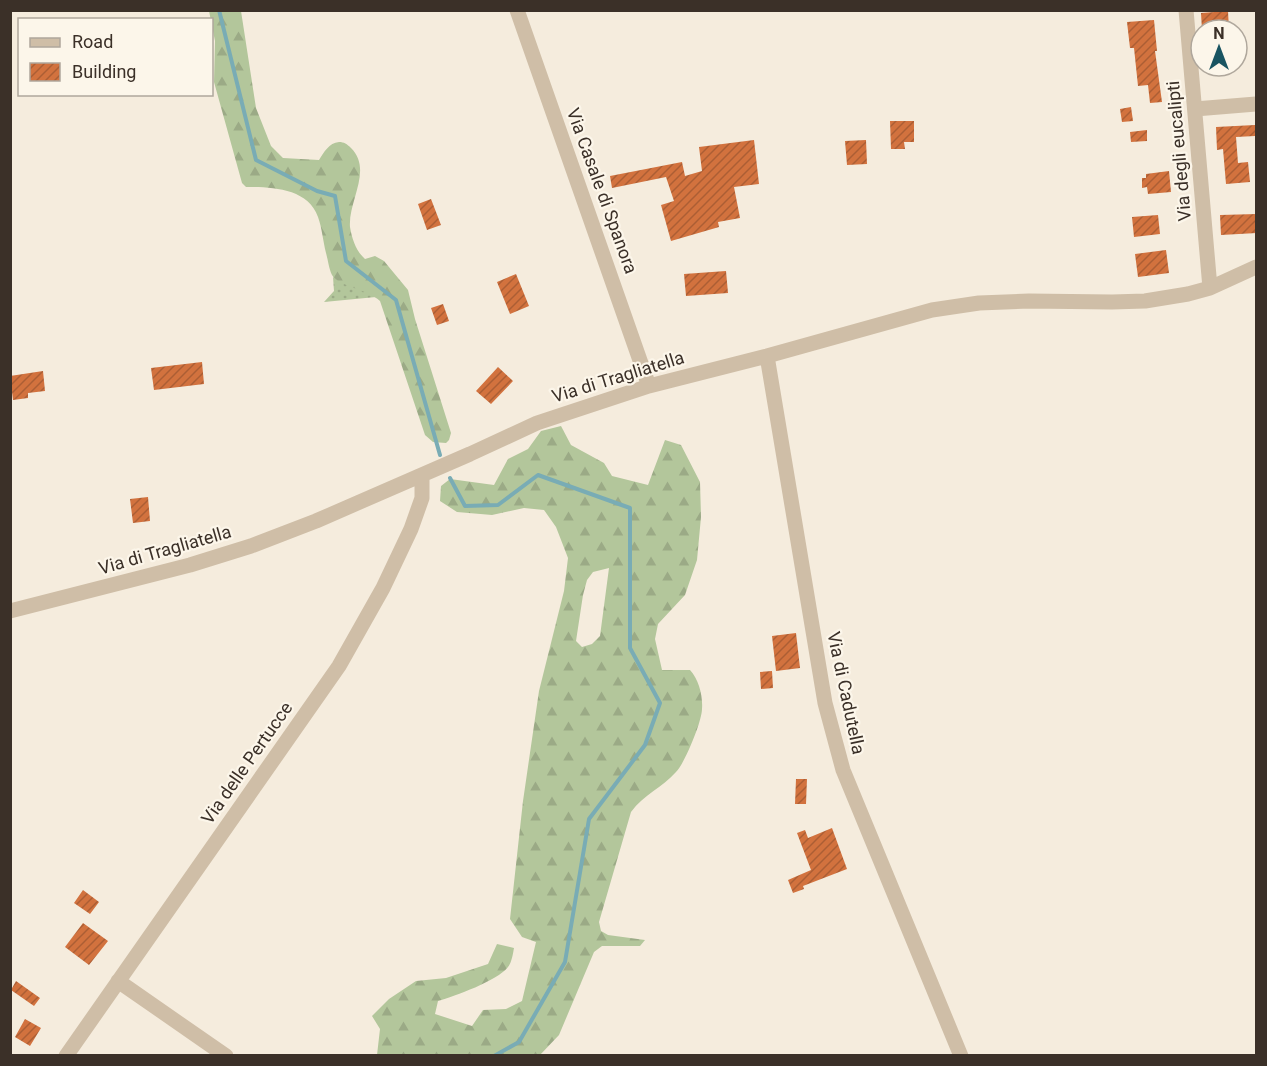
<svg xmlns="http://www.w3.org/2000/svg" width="1267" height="1066" viewBox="0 0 1267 1066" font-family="Roboto,sans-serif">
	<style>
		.grass { fill: url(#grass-dots) }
		.forest { fill: url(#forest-firs); fill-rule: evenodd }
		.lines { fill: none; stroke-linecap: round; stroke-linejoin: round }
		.stream { stroke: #79acb5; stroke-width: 4 }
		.building { fill: url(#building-hatch) }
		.minor { stroke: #cfbea7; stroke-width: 15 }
		.labels { text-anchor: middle; stroke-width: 4.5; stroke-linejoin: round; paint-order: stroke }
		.street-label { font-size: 18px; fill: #3b3028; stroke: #fcf6ea }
	</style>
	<defs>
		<pattern id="grass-dots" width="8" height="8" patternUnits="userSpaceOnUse" patternTransform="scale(1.5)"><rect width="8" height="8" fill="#b3c69b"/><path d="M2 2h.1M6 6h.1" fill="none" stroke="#9baa86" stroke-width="1.8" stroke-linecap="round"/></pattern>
		<pattern id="forest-firs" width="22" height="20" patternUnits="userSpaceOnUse" patternTransform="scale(1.5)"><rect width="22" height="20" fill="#b3c69b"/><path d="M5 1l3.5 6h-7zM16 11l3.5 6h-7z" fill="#9baa86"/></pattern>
		<pattern id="building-hatch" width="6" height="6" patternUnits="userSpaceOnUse" patternTransform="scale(1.5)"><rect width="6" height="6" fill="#d2723e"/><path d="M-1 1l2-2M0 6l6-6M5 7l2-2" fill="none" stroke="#ac5e34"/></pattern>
	</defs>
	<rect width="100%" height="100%" fill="#f5ecdd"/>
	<path class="grass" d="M333,277C346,287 363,286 376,297L324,302L334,291Z"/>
	<path class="forest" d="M209,11H241L256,108L271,146L283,158L319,160C324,152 329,143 339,142C344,142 347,144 351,148C373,170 348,201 350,227C352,239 356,251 365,259L375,256L384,261L408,290L415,319L451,433L449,440L446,443L433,442L425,435L380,301C367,289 338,286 332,275C329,269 328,260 326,253C323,241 322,228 318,217C308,188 271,187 246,187L242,183L214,82L215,41Z
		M561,426L571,445L604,463L612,476L648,485L665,440L681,445L700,482L701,517L697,560L685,595L658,624L655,639L662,670H690C699,680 703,696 702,709C702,721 685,763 676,772C662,788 644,794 631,812L599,922L601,931L608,935L645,940L640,946H602L594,952L559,1035L540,1055H377L380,1029L372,1016L389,999L416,981L446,978L488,964L497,944L514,948C513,953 512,962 508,967C497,981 455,996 438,1001L435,1014L472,1026L483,1010L506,1009L522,1001L536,942L522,937L510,919L523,801L539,691L564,591L568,558L556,527L544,510L524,508L492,515L457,512L440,501L441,486L450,479L494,485L508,459L528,449L541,431ZM609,568L600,636L592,644L582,647L576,641L583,595L587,580L593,572Z"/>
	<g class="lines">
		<path class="stream" d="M219,10L256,160L317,191L335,196L346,261L396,300L440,455
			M450,478L465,506L498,505L538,475L630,508V648L660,703L645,745L589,819L565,962L519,1042L494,1056"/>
	</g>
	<path class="building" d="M1228,11L1229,30H1202L1201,13Z
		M1154,20L1157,51H1155L1162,102L1150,103L1148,85L1138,86L1134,48H1130L1127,22Z
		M1131,107L1133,121L1122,122L1120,109Z
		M890,121H914V142H904L905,149H891Z
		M1255,125V136L1236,137L1238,163L1248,162L1250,182L1226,184L1223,149L1217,150L1216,127Z
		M1147,130V141L1131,142L1130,132Z
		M754,140L759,184L734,187L740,218L718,222L719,227L671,241L661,205L674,201L666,177L612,188L610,176L682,162L685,176L702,171L699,147Z
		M866,140L867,164L847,165L845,141Z
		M1169,171L1171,192L1148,194L1147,187L1142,188V178H1146V174Z
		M431,199L441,225L427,230L418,204Z
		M1257,214V233L1221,235L1220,215Z
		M1158,215L1160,234L1134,237L1132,217Z
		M1166,250L1169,273L1138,277L1135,254Z
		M726,271L728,293L686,296L684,274Z
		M516,274L529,306L510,314L497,282Z
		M443,304L449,321L437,325L431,308Z
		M202,362L204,384L154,390L151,368Z
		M498,367L513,381L491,404L476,391Z
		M43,371L45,391L28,393V398L13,400L10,376Z
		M148,497L150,521L133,523L130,499Z
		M796,633L800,668L776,671L772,636Z
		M772,671L773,688L761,689L760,672Z
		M796,779H807L806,804H795Z
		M832,828L847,869L803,886L804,889L793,893L788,880L811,870L797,833L805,830L808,838Z
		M83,890L99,902L90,914L74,903Z
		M83,923L108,941L89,965L65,947Z
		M16,981L40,998L34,1006L11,990Z
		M25,1019L41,1028L30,1046L15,1037Z"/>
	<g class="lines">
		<path class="minor" d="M517,10L649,386
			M1186,10L1210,288
			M1195,109L1256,104
			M767,356L825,703L843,770L961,1056
			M10,611L190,565L251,546L316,521L470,454L537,423L649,386L767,356L932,310L979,303L1029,301L1112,302L1145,301L1188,294L1210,288L1256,267
			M118,981L226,1056
			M66,1056L339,666L383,588L411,529L422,498V475"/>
	</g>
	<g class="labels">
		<g class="street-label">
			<text transform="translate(1179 151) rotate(-95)" y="6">Via degli eucalipti</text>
			<text transform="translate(602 191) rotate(70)" y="6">Via Casale di Spanora</text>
			<text transform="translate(618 377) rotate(-17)" y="6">Via di Tragliatella</text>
			<text transform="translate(165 550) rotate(-16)" y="6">Via di Tragliatella</text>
			<text transform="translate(846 693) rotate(78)" y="6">Via di Cadutella</text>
			<text transform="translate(247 763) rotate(-55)" y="6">Via delle Pertucce</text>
		</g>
	</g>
	<rect width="1267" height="1066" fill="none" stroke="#3b3028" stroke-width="24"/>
	<rect x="18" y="18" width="195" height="78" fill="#fcf6ea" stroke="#afa79c" stroke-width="1.5"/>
	<rect x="30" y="38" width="30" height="9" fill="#cfbea7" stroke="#afa79c" stroke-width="1.5"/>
	<text x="72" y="48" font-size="18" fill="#3b3028">Road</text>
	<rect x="30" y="63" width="30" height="18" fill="url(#building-hatch)" stroke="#afa79c" stroke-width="1.5"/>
	<text x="72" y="78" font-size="18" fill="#3b3028">Building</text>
	<g transform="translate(1219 48)"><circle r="28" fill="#fcf6ea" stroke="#afa79c" stroke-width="1.5"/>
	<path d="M0-4.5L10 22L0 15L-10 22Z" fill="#195461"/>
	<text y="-9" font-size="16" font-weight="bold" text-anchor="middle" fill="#3b3028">N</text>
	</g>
</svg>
